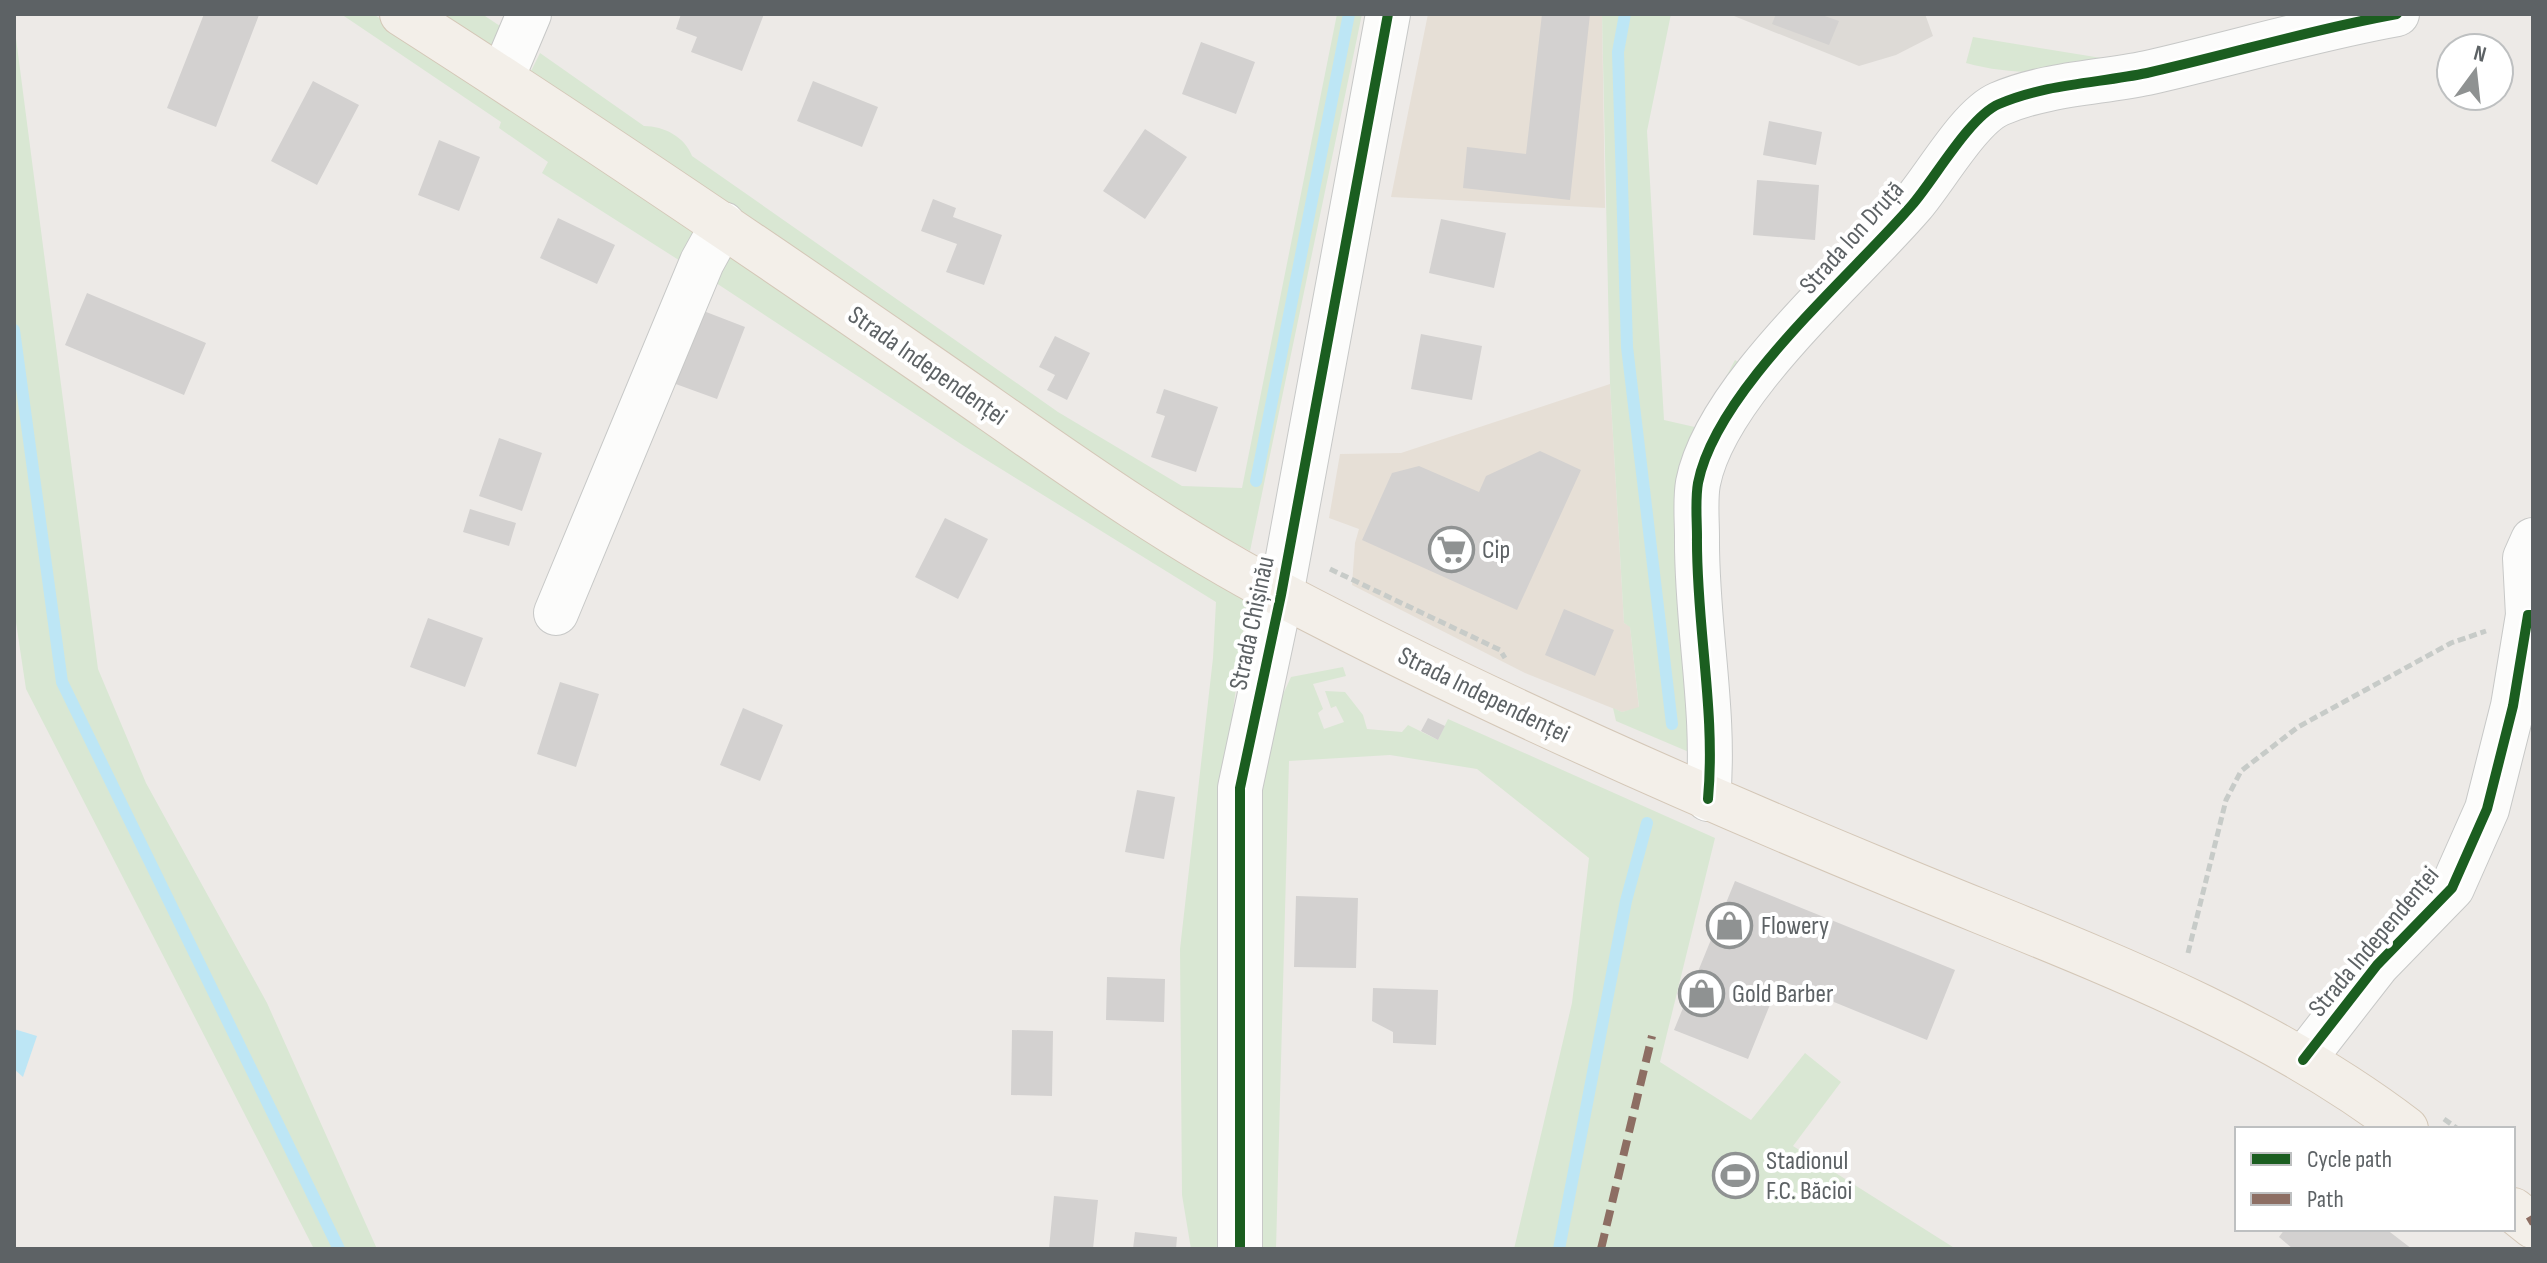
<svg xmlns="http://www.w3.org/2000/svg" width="2547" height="1263" viewBox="0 0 2547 1263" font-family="'Sofia Sans Condensed',sans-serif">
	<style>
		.commercial { fill: #e6dfd6 }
		.education { fill: #dddad6 }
		.green { fill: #d9e7d3 }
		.water { fill: #bde6f5 }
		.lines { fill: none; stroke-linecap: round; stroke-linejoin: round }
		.stream { stroke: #bde6f5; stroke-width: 12 }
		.building { fill: #d3d1d0 }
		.minor-casing { stroke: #c7c8c7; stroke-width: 46 }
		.major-casing { stroke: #d4c7b7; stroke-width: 46 }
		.path { stroke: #c7cbc8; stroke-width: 5; stroke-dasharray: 8 4; stroke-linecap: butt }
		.minor { stroke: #fcfcfb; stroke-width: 44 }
		.major { stroke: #f3efe9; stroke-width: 44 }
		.quiet { stroke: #8d6e63; stroke-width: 8; stroke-dasharray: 16 8; stroke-linecap: butt }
		.cycleway-casing { stroke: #fff; stroke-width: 15 }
		.cycleway { stroke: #1b5e20; stroke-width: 10 }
		.labels { text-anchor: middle; stroke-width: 8; stroke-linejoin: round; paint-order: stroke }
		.street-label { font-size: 26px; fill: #5d6265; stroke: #fff }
		.poi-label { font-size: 26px; fill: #5d6265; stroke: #fff; text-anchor: start }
	</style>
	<rect width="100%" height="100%" fill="#edeae7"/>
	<path class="commercial" d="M1428,14H1602L1605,208L1391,197Z
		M1610,384L1624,623L1630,626L1639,708L1622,712L1525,673L1352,585L1355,543L1359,529L1329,518L1340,454L1401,453Z"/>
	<path class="education" d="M1729,14H1925L1933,36L1896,55L1859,66Z"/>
	<path class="green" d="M341,14H373L458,67L700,232L685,264L542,173L548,162L499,128L501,122Z
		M438,14H482L509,32L498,55Z
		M1337,14H1362L1250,551L1150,498L528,77L540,53L644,126C664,126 685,137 692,156L1058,412L1182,486L1242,488Z
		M1602,14H1671L1647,131L1664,420L1699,428L1735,360L1744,366L1702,442L1696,755L1616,721L1613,708L1622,712L1639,707L1630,627L1624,623L1610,384Z
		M14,23L98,669L146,783L267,1003L377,1249H314L26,689L14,609Z
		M1973,37L2126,62C2071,72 2021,78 1966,63Z
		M723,249L1247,600L1219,822L1217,1249H1191L1182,1195L1180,949L1213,658L1216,602L964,446L707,277Z
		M1343,667L1346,676L1313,684L1323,709L1318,713L1324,729L1344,722L1336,706L1331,708L1325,691L1345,692L1363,715L1367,729L1402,732L1408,725L1438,740L1448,719L1715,838L1660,1062L1751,1120L1805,1053L1841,1082L1793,1146L1956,1249H1514L1572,1003L1589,858L1477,769L1390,755L1289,761L1276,1249H1259L1254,1101L1264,757L1279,703L1291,677Z"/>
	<path class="water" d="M14,1029L37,1036L23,1077L14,1069Z"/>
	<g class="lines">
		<path class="stream" d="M1625,14L1618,52L1627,347L1672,724
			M14,330L62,682L339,1249
			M1256,481L1349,14
			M1559,1249L1626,901L1647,823"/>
	</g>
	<path class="building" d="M204,14L259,15L216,127L167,108Z
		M681,14H764L742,71L691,52L697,37L676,29Z
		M1542,14H1590L1570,200L1463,188L1467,147L1526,154Z
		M1776,14H1819L1839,21L1829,45L1772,24Z
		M1201,42L1255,62L1236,114L1182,94Z
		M313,81L359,105L317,185L271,161Z
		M813,81L878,107L862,147L797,121Z
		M1769,121L1822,132L1816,165L1763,155Z
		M1145,129L1187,157L1145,219L1103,191Z
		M439,140L480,157L459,211L418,195Z
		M1757,180L1819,185L1815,240L1753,235Z
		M933,199L956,208L953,217L1002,235L984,285L946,272L957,244L921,231Z
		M558,218L615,245L597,284L540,258Z
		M1441,219L1506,233L1494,288L1429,273Z
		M87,293L206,343L184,395L65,345Z
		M701,310L745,327L717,399L673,383Z
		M1421,334L1482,346L1472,400L1411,389Z
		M1055,336L1090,353L1067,400L1047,390L1055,375L1039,367Z
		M1164,389L1218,407L1196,472L1151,457L1165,416L1156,413Z
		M499,438L542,453L522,511L479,496Z
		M1540,451L1581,470L1517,610L1362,540L1392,473L1419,466L1479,492L1486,476Z
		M470,509L516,523L509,546L463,532Z
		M945,518L988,539L958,599L915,577Z
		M1564,609L1614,630L1595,676L1545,655Z
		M428,618L483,638L465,687L410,667Z
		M560,682L599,694L576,767L537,754Z
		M743,708L783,725L760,781L720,765Z
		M1428,718L1445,726L1438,740L1421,731Z
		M1137,790L1175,797L1164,859L1125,852Z
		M1735,881L1955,970L1927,1040L1780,980L1748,1059L1674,1030Z
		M1296,896L1358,898L1356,968L1294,967Z
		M1107,977L1165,979L1164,1022L1106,1020Z
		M1373,988L1438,990L1436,1045L1393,1043V1032L1372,1021Z
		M1012,1030L1053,1031L1052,1096L1011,1095Z
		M1054,1196L1098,1200L1093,1249H1049Z
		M2285,1229H2386L2412,1249H2293L2279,1237Z
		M1135,1232L1177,1237L1176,1249H1133Z"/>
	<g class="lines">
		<defs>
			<path id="minor" d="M502,78L529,14
				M556,613L702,262L723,224
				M1708,799C1716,711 1696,625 1697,537C1697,520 1695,500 1698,483C1716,390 1850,277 1912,205C1934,180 1969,117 1999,104C2045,84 2098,83 2147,73C2231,54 2313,29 2397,14
				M2303,1060L2377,965L2452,888L2487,809L2513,706L2528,615L2525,558L2533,540
				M1240,1249V788L1281,595L1388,14"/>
			<path id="major" d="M402,14C577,126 750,243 921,361C1039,442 1154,528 1280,594C1478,698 1683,789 1889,874C2066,948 2253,1012 2406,1129
				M2513,1210L2533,1226"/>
		</defs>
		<use href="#minor" class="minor-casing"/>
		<use href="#major" class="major-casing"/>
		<path class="path" d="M1330,569L1500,650L1505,658
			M2188,953L2226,800L2241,771L2298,727L2451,643L2486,631
			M2444,1119L2458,1129"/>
		<use href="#minor" class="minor"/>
		<use href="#major" class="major"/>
		<path class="quiet" d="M2528,1222L2533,1219
			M1601,1249L1652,1036"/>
		<defs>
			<path id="cycleway" d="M1708,799C1716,711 1696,625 1697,537C1697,520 1695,500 1698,483C1716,390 1850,277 1912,205C1934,180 1969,117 1999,104C2045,84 2098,83 2147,73C2231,54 2313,29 2397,14
				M2303,1060L2377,965L2452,888L2487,809L2513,706L2528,615H2533
				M1240,1249V788L1281,595L1388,14"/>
		</defs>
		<use href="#cycleway" class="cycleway-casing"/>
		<use href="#cycleway" class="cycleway"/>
	</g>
	<defs>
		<symbol id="supermarket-ring" viewBox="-11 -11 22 22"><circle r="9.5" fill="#fff" stroke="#8f9292" stroke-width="1.5"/><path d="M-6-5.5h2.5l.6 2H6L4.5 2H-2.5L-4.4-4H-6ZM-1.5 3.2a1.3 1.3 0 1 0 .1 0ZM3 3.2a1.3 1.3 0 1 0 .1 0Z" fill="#8f9292"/></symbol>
		<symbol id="shop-ring" viewBox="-11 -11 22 22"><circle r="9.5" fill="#fff" stroke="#8f9292" stroke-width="1.5"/><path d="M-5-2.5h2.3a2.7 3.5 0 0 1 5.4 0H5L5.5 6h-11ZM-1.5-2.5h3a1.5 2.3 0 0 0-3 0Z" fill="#8f9292"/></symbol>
		<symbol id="stadium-ring" viewBox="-11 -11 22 22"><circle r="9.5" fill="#fff" stroke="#8f9292" stroke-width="1.5"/><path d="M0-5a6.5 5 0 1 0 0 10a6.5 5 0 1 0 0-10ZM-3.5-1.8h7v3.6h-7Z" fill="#8f9292"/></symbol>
	</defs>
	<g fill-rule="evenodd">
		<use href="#supermarket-ring" x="1426" y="524" width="51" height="51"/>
		<use href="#shop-ring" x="1704" y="900" width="51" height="51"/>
		<use href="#shop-ring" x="1676" y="968" width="51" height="51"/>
		<use href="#stadium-ring" x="1710" y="1150" width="51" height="51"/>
	</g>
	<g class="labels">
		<g class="street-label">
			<text transform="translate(1851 237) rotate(-48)" y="9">Strada Ion Druță</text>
			<text transform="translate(928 365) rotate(35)" y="9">Strada Independenței</text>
			<text transform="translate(1251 623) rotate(-78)" y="9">Strada Chișinău</text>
			<text transform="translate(1484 694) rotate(26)" y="9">Strada Independenței</text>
			<text transform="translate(2373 941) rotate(-50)" y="9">Strada Independenței</text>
		</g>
		<g class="poi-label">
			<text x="1482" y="558">Cip</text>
			<text x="1761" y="934">Flowery</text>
			<text x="1732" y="1002">Gold Barber</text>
			<text x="1766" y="1169">Stadionul<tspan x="1766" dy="30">F.C. Băcioi</tspan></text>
		</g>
	</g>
	<rect width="2547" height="1263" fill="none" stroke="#5d6265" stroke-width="32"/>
	<rect x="2235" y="1127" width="280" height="104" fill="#ffffff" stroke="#bec0c1" stroke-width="2"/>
	<rect x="2251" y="1153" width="40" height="12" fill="#1b5e20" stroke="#bec0c1" stroke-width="2"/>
	<text x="2307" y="1167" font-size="24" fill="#5d6265">Cycle path</text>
	<rect x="2251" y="1193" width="40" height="12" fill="#8d6e63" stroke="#bec0c1" stroke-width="2"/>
	<text x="2307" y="1207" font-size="24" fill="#5d6265">Path</text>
	<g transform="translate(2475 72) rotate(15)"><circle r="38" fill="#ffffff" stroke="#bec0c1" stroke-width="2"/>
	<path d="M0-6L14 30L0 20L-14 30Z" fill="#8f9292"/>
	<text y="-12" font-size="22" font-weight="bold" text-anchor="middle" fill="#5d6265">N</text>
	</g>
</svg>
